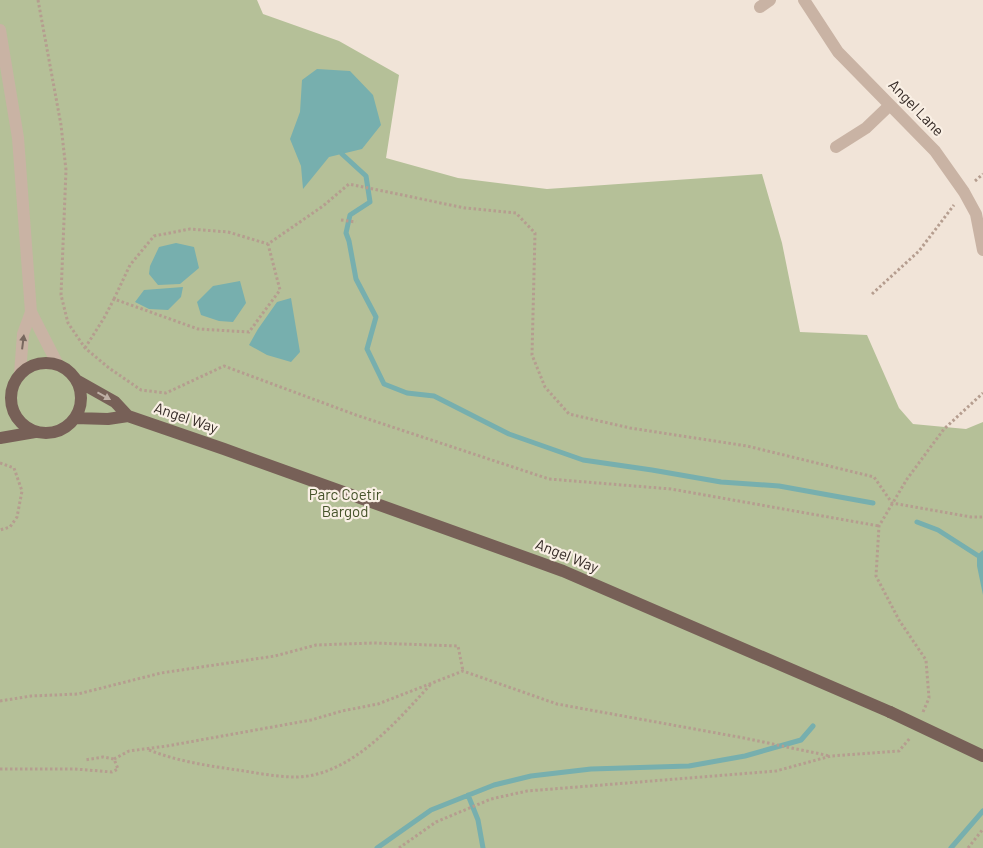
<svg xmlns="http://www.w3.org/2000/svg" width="983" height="848" viewBox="0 0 983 848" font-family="Barlow,sans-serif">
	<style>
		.green { fill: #b5c098 }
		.water { fill: #77afae }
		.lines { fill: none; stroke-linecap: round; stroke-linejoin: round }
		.stream { stroke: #77afae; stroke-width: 5 }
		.path { stroke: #b59d8f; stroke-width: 3; stroke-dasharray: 2.5 2.5; stroke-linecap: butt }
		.minor { stroke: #c9b3a4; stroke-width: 12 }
		.major { stroke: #776057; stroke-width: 12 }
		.major-bridge { stroke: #776057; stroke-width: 12 }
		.oneway { fill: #78685f }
		.oneway2 { fill: #beafa5 }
		.labels { text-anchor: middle; stroke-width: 4.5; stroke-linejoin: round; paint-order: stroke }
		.street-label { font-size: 15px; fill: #352a26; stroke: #f9efe4 }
		.park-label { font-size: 15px; fill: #46532a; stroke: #f9efe4 }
	</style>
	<rect width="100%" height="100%" fill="#f1e4d8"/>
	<path class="green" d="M0,0H257L263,14L339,41L399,75L386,158L458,178L547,189L762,174L782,243L800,332L867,335L899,408L913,424L966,429L983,422V848H0Z"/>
	<path class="water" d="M317,69L350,71L373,95L381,125L362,149L329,157L303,189L301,166L290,139L300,112L302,80Z
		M176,243L194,247L199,268L180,284L158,285L149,274L150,266L159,247Z
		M240,281L246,303L233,322L219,321L201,315L197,302L213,286Z
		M183,287L181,297L168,310L149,309L135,302L144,290Z
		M291,298L300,352L291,362L267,355L249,345L258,329L277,302Z
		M983,550V595L977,566V555Z"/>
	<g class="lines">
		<path class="stream" d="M342,154L366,176L370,202L350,215L346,233L349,241L356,279L376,317L367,349L384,384L407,393L434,396L509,434L583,460L652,470L721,482L779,486L873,503
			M917,522L938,530L977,555
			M468,795L478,820L483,848
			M377,848L431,810L494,785L531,776L591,769L689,766L745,756L801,740L813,726
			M951,848L983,811"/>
		<path class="path" d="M38,0L61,125L66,170L61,295L68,323L85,348L109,368L141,390L166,393L224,366L356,415L549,479L671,489L879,526
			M975,181L983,174
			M341,220L356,222
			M872,294L919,251L954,205
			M114,299L130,265L154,236L190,229L228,232L268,244
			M85,348L104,318L114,299L198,329L249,332L280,290L268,244L323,206L349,184L465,208L516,213L535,233L532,355L545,387L569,414L630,428L747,446L874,477L892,503L971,517H983
			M0,463L14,468L22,491L17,517L10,527L0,530
			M0,701L31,696L78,694L161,673L275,656L316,645L374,643L458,646L463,671
			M923,712L929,698L926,660L899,620L876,576L879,526L907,479L944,429L983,393
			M149,750C177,761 208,766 238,770C257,773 277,777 296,777C351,776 396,722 431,684
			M114,759L129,751L167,746L311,720L342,711L378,704L463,671L557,704L744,738L830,756
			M0,769H75L112,772L118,769L114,759L103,757L85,760
			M399,848L436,822L491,799L527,791L776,771L831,756L899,751L910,738
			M968,848L983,829"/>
		<path class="minor" d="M804,0L838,52L935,151L964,192L976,214L983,250
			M760,7L770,0
			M0,30L18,138L31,312L23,334L20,374
			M836,147L866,128L890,105
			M31,312L58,365"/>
		<path class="major" d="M11 398a35 35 0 1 1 70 0a35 35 0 1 1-70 0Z
			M76,380L115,402L128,416
			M75,418L108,419L128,416L224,449L563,571L890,712
			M0,438L35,432"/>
		<path class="major-bridge" d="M890,712L983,756"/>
	</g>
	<defs><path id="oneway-solid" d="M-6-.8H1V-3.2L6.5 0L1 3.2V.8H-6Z" transform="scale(1.25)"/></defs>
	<use class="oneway" href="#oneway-solid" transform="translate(23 342) rotate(-83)"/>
	<use class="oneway2" href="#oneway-solid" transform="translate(104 396) rotate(29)"/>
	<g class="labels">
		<g class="street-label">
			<text transform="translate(916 108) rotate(46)" y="5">Angel Lane</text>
			<text transform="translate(186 418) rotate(19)" y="5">Angel Way</text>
			<text transform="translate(567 556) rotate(22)" y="5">Angel Way</text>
		</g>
		<g class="park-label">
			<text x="345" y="500">Parc Coetir<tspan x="345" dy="17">Bargod</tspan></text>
		</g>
	</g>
</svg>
